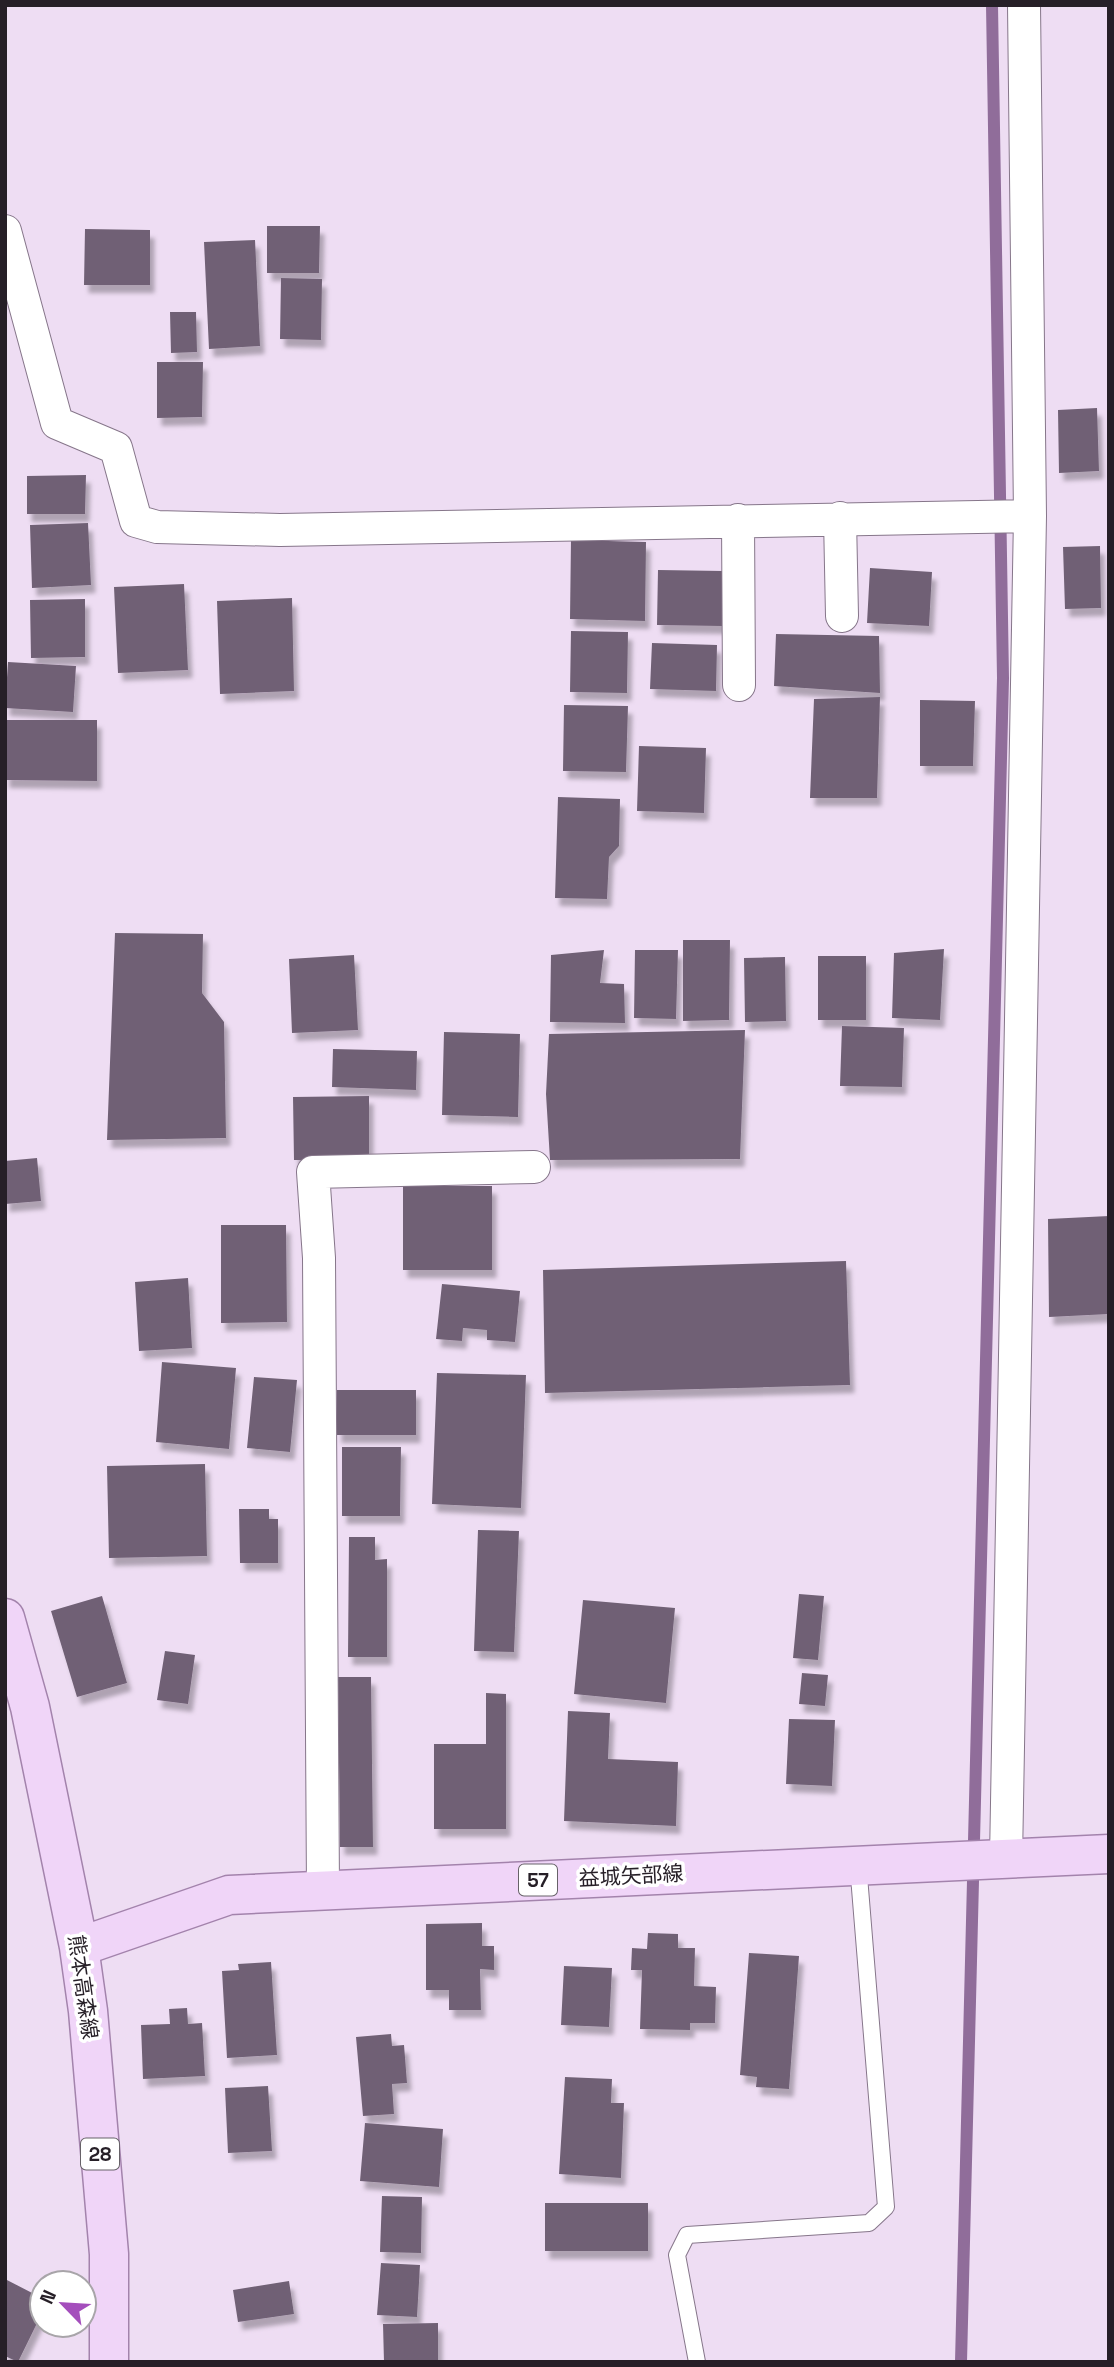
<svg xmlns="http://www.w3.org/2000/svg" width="1114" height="2367" viewBox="0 0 1114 2367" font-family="'Space Grotesk','Noto Sans JP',sans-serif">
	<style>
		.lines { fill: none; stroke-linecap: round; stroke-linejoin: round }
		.stream { stroke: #906d9a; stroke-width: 12 }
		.building { fill: #706175; filter: url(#shadow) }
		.lane-casing { stroke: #86768a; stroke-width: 18 }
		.street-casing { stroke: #86768a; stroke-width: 34 }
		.primary-casing { stroke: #a383ac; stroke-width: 41 }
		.lane { stroke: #fff; stroke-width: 16 }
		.street { stroke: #fff; stroke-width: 32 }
		.primary { stroke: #f0d5f8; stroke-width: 38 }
		.labels { text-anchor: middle; stroke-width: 7; stroke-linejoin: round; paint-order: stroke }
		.shield { fill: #fff; stroke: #676268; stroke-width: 2 }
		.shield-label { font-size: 19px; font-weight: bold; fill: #261f27 }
		.street-label { font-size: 21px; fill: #261f27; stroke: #fff }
	</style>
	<defs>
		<filter id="shadow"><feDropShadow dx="4.5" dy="8" stdDeviation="2" flood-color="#0004"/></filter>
	</defs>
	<rect width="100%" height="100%" fill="#eeddf3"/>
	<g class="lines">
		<path class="stream" d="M961,2362L1003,678L992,5"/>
	</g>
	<path class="building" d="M267,226H320L319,273H267Z
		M85,229L150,230V285H84Z
		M255,240L260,346L209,349L204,242Z
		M281,278L322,279L321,340L280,339Z
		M170,312H196L197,352L171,353Z
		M157,362H203L202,417L157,418Z
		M1097,408L1099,471L1059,473L1058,410Z
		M86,475L85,514H27V476Z
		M88,523L91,585L32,588L30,525Z
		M571,540L646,542L645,621L570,619Z
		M1100,546L1101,608L1065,609L1063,547Z
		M870,568L932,572L929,626L867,623Z
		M658,570L723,571L722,626L657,625Z
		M184,584L188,670L118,673L114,587Z
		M292,598L294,691L220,694L217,601Z
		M85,599V657L31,658L30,600Z
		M571,631L628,632L627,693L570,692Z
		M776,634L879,636L880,693L774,686Z
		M652,643L717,645L716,691L650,689Z
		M8,662L76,666L73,712L5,708Z
		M880,697L877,798H810L814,699Z
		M920,700L975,701L973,766H920Z
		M564,705L628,706L626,772L563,771Z
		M5,720H97V781L5,780Z
		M639,746L706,748L704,813L637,811Z
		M558,797L620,799L619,846L609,857L607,899L555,898Z
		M115,933L203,934L202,993L224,1022L226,1138L107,1140Z
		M683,940H730L729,1020L683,1021Z
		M944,949L940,1020L892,1018L894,953Z
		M604,950L600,983L624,984L625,1023L550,1022L551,955Z
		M635,950H678L676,1019L634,1018Z
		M354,955L358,1030L292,1033L289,959Z
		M818,956H866V1020H818Z
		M785,957L786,1021L745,1022L744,958Z
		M842,1026L904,1028L902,1087L840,1086Z
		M745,1030L740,1159L550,1160L546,1094L549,1034Z
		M444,1032L520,1034L518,1117L442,1115Z
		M333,1049L417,1051L416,1090L332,1087Z
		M369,1096V1160H294L293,1097Z
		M37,1158L41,1201L5,1204V1161Z
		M403,1186H492V1270H403Z
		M1109,1216V1314L1049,1317L1048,1219Z
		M221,1225H286L287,1322L221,1323Z
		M846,1261L850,1385L545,1393L543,1270Z
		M188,1278L192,1348L139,1351L135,1282Z
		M442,1284L520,1291L515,1342L487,1340V1330L463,1328L462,1341L436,1339Z
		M162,1362L236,1368L229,1449L156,1442Z
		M437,1373L526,1375L521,1508L432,1504Z
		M254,1377L297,1380L290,1452L247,1448Z
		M337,1390H416V1435H337Z
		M342,1447H401L400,1516H342Z
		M205,1464L207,1556L109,1558L107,1466Z
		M239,1509H269V1519H278V1563H240Z
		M478,1530L519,1531L514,1652L474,1651Z
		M349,1537H375V1560L387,1559V1657H348Z
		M799,1594L824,1596L818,1660L793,1658Z
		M102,1596L127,1683L77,1697L51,1611Z
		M583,1600L675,1608L666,1703L574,1694Z
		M165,1651L195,1655L188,1704L157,1700Z
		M802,1673L828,1675L825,1706L799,1704Z
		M338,1677H371L373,1847H340Z
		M486,1693L506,1694V1829H434V1744H486Z
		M568,1711L610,1713L608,1759L678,1762L676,1826L564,1821Z
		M789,1719L835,1720L832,1786L786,1784Z
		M482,1923V1946H494V1970L480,1969L481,2010H449V1990H426V1924Z
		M648,1933L678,1934V1948H695L694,1986L716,1987L715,2023H690V2030L640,2029L642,1970H631L632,1948L647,1949Z
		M749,1953L799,1956L789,2089L756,2087L757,2077L740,2075Z
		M271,1962L277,2055L227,2058L222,1971L239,1970L238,1964Z
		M564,1966L612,1968L609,2027L561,2025Z
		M187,2008L188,2024L202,2023L205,2076L143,2079L141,2025L170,2024L169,2009Z
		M391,2034L392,2046L404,2045L407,2083L392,2084L394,2114L363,2116L356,2037Z
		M565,2077L612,2079L611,2103H624L621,2178L559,2174Z
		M268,2086L272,2151L228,2153L225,2088Z
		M365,2123L443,2129L439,2187L360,2181Z
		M382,2196L422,2197L421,2253L380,2252Z
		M545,2203H648V2251H545Z
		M381,2263L420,2265L417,2317L377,2315Z
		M5,2279L38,2296L30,2312L40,2317L18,2362L5,2356Z
		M289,2281L294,2314L238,2322L233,2290Z
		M438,2323V2362H384L383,2324Z"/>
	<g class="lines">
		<defs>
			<path id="lane" d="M697,2362L677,2255L687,2235L869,2223L886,2207L858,1864"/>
			<path id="street" d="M5,231L57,423L116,448L136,521L157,527L280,530L1030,516
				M840,518L842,616
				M738,520L739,685
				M1006,1859L1030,516L1024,5
				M323,1890L319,1258L313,1172L534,1167"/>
			<path id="primary" d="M5,1618L30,1707L79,1947L88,2011L109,2254V2362
				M79,1947L229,1895L1109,1854"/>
		</defs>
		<use href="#lane" class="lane-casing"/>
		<use href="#street" class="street-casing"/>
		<use href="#primary" class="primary-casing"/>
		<use href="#lane" class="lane"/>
		<use href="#street" class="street"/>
		<use href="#primary" class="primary"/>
	</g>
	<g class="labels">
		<g class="shield">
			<rect x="519" y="1864.5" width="38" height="31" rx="5"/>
			<rect x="81" y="2138.5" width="38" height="31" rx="5"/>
		</g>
		<g class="shield-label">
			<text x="538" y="1887">57</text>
			<text x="100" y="2161">28</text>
		</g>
		<g class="street-label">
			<text transform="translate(631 1876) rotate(-3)" y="7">益城矢部線</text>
			<text transform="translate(83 1987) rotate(82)" y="7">熊本高森線</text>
		</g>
	</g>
	<rect width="1114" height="2367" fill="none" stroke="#261f27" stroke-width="14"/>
	<g transform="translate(63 2304) rotate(295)"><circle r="33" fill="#ffffff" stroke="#a8a5a9" stroke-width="2"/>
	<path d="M0-5L12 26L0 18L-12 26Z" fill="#a44ebc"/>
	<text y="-10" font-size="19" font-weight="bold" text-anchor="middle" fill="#261f27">N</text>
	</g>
</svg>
